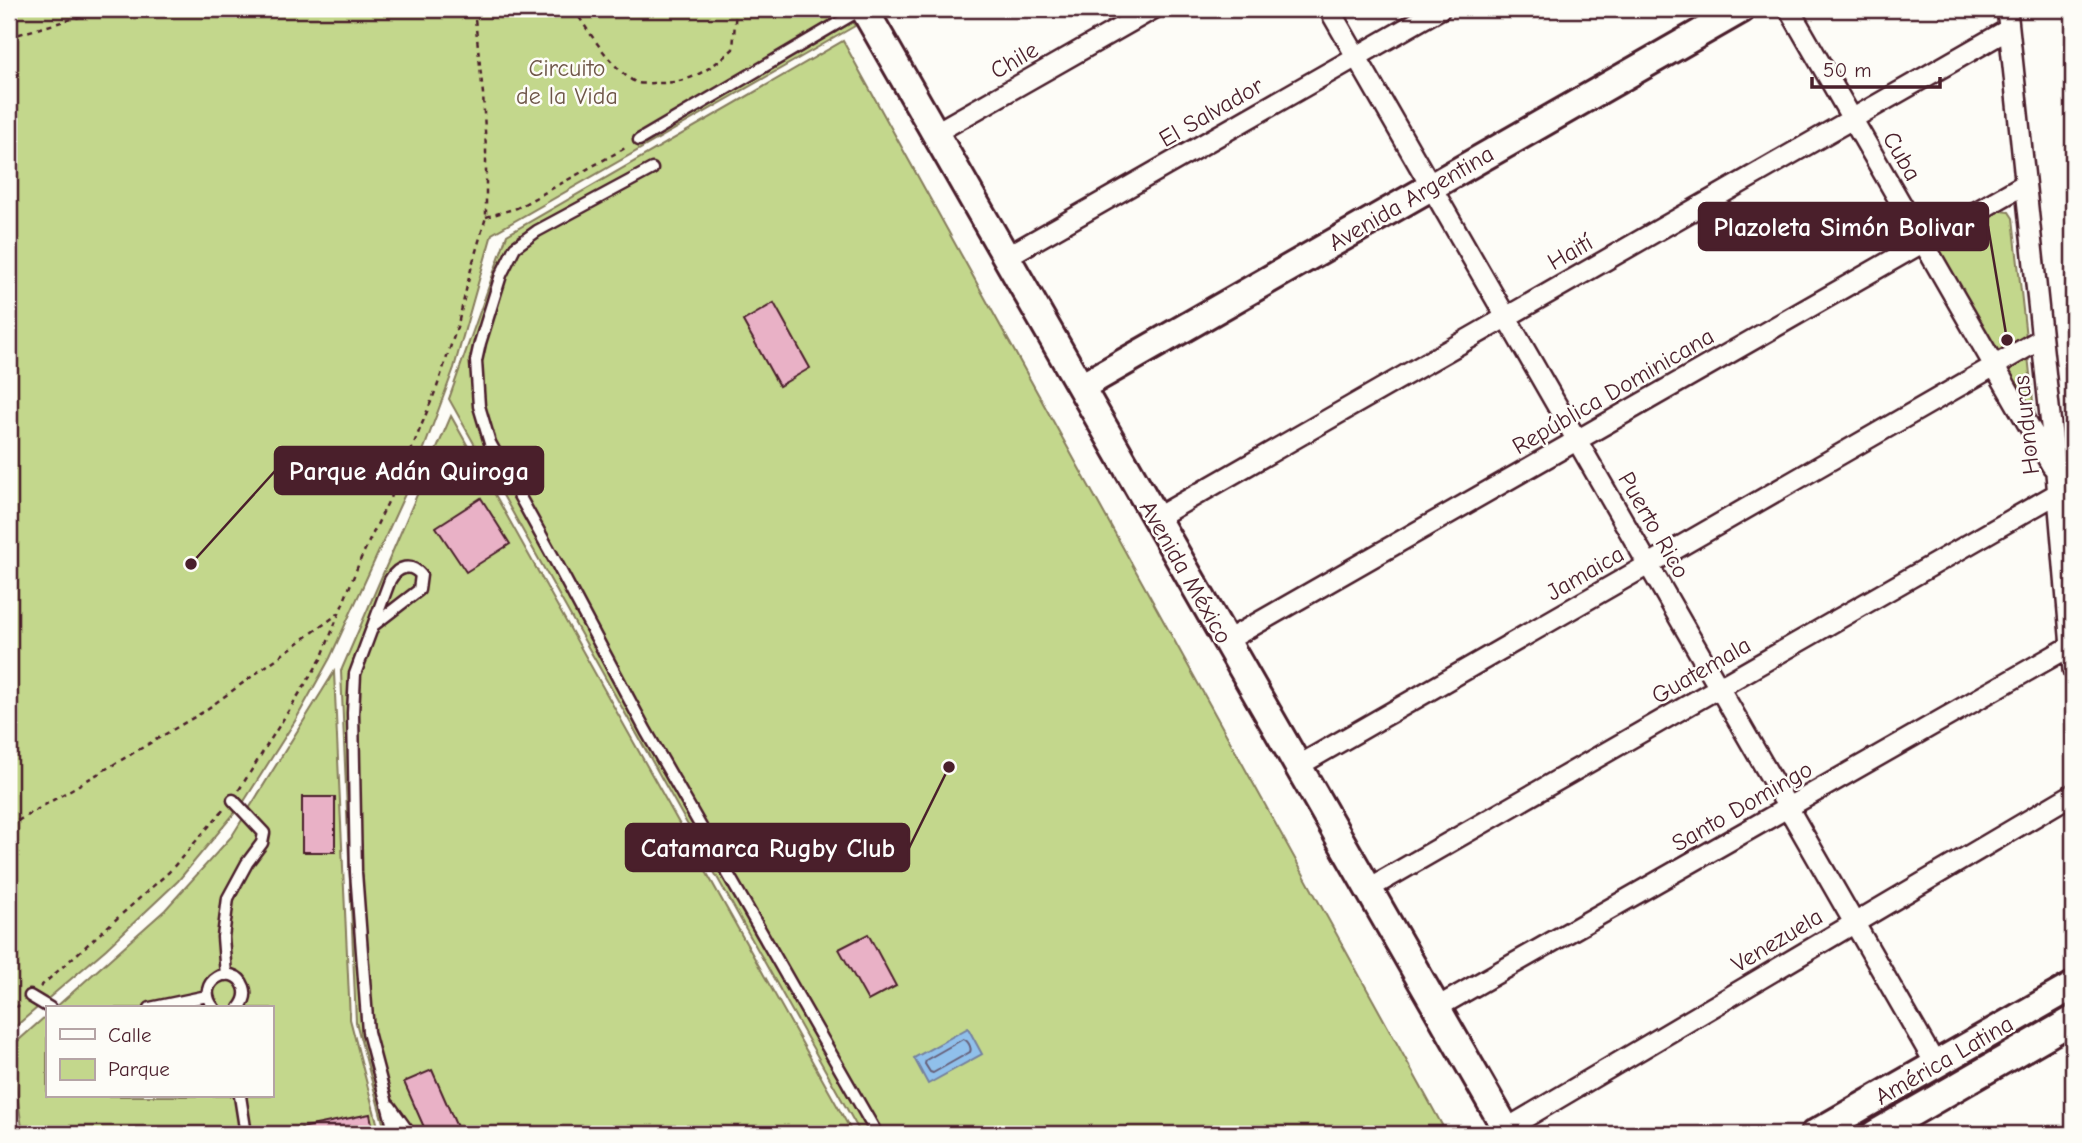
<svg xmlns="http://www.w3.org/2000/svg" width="2082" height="1143" viewBox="0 0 2082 1143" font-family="'Comic Neue',sans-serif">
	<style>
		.green { fill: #c3d78c; stroke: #867b5c; stroke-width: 2 }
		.water { fill: #90c0eb; stroke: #74809e; stroke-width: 2 }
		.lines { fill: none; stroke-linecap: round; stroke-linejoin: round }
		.shore { stroke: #665f78; stroke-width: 2 }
		.building { fill: #e9b1c6; stroke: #4a1f2b; stroke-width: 2 }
		.lane-casing { stroke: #4a1f2b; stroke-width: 15 }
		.street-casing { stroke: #4a1f2b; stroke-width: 24 }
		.secondary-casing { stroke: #4a1f2b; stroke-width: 32 }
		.path { stroke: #4a1f2b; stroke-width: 2.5; stroke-dasharray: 5 5; stroke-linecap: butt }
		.lane { stroke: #fdfcf7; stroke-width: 10 }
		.street { stroke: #fdfcf7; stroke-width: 19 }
		.secondary { stroke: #fdfcf7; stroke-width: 26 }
		.labels { text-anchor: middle; stroke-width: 5; stroke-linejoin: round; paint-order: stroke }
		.street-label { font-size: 24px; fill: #4a1f2b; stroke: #fdfcf7 }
		.park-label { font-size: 24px; fill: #6e5648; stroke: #fdfcf7 }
		.leader { fill: none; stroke: #4a1f2b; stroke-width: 2.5 }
		.callout-dot { fill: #4a1f2b; stroke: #fdfcf7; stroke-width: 2.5 }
		.callout { fill: #4a1f2b; stroke: #4a1f2b; stroke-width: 2.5 }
		.callout-label { font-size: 26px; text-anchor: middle; font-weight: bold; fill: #fff }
	</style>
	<rect width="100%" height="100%" fill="#fdfcf7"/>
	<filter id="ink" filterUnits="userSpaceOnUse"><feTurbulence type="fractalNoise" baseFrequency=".0143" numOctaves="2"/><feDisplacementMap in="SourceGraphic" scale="14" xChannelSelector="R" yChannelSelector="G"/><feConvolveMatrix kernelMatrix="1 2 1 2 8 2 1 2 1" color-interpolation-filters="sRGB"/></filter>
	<g filter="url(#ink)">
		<path class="green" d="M9,9H845L855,26L492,234L454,368L416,470L330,658L295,721L243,803L178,881L106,949L9,1032Z
			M843,41L1447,1134H861L449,399L507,235Z
			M1993,210L2009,212L2013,218L2035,420L1942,259L1939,249L1942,240Z
			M451,416L853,1134H386L356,1022L341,671Z
			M334,672L350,1019L380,1134H23L10,1048L47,1015V1096H271V1008H55L165,910L232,836Z
			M1929,1078L1935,1089L1854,1134H1832Z"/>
		<path class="water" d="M968,1028L982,1054L928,1084L914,1058Z"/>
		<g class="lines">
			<path class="shore" d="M963,1039C968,1040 972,1048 970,1052L933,1073L930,1072L925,1064L926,1060Z"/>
		</g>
		<path class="building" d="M774,303L810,368L779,386L743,321Z
			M481,498L510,544L466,572L436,527Z
			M302,797H335V852H302Z
			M868,934L896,986L868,1001L839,949Z
			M432,1070L460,1134H427L404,1082Z
			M370,1114L374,1134H302L301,1128Z"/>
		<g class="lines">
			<defs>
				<path id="lane" d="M639,140L862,9
					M652,169L537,231L515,247L501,275L480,343L476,361L479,406L490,443L557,564L646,731L877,1134
					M375,624L419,590L421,575C411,563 398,566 390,580L355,674L353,713L356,872L368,1032L395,1134
					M226,975L223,937L228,898L247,863L262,843L264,833L233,800
					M30,996L50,1008
					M150,1008L207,996
					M214,1008C192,982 234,960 244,987C247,995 244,1002 239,1008
					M240,1096L246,1134
					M390,1106L410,1134"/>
				<path id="street" d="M1329,9L1936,1065
					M1789,9L2052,466
					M2007,9L2056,473L2073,670
					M935,133L1153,9
					M1006,257L1440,9
					M1156,518L2009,29
					M1226,641L2025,184
					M1298,766L2041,339
					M1368,889L2058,493
					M1436,1008L2071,646
					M1506,1129L2073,794"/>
				<path id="secondary" d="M864,9L1509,1134
					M1081,387L1742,9
					M1814,1134L2073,986
					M1875,1134L2073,1020"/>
			</defs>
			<use href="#lane" class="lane-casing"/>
			<use href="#street" class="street-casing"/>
			<use href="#secondary" class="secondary-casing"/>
			<path class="path" d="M574,9C585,27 618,77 638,83C643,84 650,83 655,83C689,84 708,71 733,49L736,9
				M9,37L107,9
				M486,217L517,208L627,147
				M239,790L321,659L361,558L402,473L437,387L458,324L472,265L486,217V149L483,94L474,9
				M9,826L203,712L338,614
				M40,987L169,872L224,809
				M9,1014L19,1005"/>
			<use href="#lane" class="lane"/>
			<use href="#street" class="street"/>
			<use href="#secondary" class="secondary"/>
		</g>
	</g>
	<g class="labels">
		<g class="street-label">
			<text transform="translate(1014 60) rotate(-30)" y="8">Chile</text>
			<text transform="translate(1211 112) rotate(-30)" y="8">El Salvador</text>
			<text transform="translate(1902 156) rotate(60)" y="8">Cuba</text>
			<text transform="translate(1411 198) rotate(-30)" y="8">Avenida Argentina</text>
			<text transform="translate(1570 252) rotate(-30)" y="8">Haití</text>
			<text transform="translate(1613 391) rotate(-30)" y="8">República Dominicana</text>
			<text transform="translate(2026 425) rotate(-96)" y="8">Honduras</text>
			<text transform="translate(1654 525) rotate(60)" y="8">Puerto Rico</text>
			<text transform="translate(1186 572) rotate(60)" y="8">Avenida México</text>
			<text transform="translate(1585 573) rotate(-30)" y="8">Jamaica</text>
			<text transform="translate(1701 670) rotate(-30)" y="8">Guatemala</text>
			<text transform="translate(1742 806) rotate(-30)" y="8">Santo Domingo</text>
			<text transform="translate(1777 940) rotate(-31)" y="8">Venezuela</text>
			<text transform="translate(1944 1060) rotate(-30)" y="8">América Latina</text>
		</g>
		<g class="park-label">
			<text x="567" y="76">Circuito<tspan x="567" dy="28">de la Vida</tspan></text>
		</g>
	</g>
	<path class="leader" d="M2007 340L1988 226M191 564L275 471M949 767L909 848"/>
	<g class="callout-dot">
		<circle cx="2007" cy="340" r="7"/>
		<circle cx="191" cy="564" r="7"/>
		<circle cx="949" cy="767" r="7"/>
	</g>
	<g class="callout">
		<rect x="1699" y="203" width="289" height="47" rx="7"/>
		<rect x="275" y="447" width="268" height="47" rx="7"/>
		<rect x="626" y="824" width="283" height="47" rx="7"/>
	</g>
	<g class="callout-label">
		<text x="1844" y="236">Plazoleta Simón Bolivar</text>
		<text x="409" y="480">Parque Adán Quiroga</text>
		<text x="768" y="857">Catamarca Rugby Club</text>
	</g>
	<rect width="2082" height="1143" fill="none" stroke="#fdfcf7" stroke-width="35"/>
	<rect x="18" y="18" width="2047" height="1108" fill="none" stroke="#4a1f2b" stroke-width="2.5" filter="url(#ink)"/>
	<rect x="46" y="1006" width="228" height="91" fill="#fdfcf7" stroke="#b5a4a5" stroke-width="2"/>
	<rect x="60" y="1029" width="35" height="10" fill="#fdfcf7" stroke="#b5a4a5" stroke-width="2"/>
	<text x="108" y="1042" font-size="21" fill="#4a1f2b">Calle</text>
	<rect x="60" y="1059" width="35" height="21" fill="#c3d78c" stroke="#b5a4a5" stroke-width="2"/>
	<text x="108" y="1076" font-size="21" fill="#4a1f2b">Parque</text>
	<path d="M1812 77v10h128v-10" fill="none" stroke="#4a1f2b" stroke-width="3.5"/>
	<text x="1823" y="77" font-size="21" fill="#4a1f2b" stroke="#fdfcf7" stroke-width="5" paint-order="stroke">50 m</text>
</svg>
